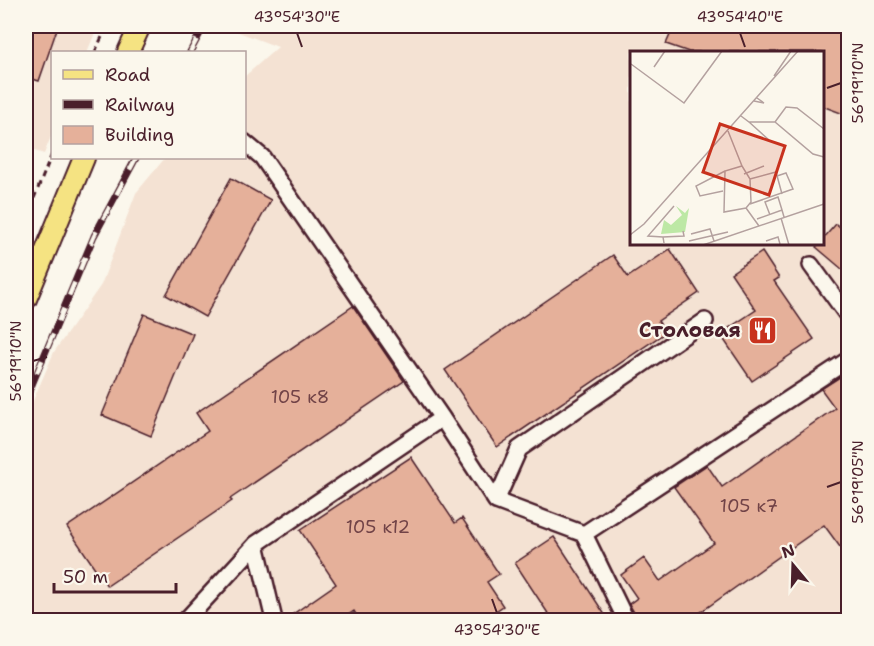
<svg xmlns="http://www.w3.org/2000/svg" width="874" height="646" viewBox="0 0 874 646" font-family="'Shantell Sans',sans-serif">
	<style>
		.built { fill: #f4e2d3; fill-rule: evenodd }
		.building { fill: #e5b09a; stroke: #4a1f2b; stroke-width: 1.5 }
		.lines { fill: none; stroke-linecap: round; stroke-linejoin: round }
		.minor-casing { stroke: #4a1f2b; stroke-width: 20 }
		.major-casing { stroke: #4a1f2b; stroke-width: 24 }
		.path { stroke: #4a1f2b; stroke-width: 3; stroke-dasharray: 6 4.5; stroke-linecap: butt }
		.minor { stroke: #fbf7ec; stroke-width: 15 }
		.major { stroke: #f5e382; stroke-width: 20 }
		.rail-casing { stroke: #4a1f2b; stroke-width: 7 }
		.rail { stroke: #fbf7ec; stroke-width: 4.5; stroke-dasharray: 14; stroke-linecap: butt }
		.ticks { fill: none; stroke: #4a1f2b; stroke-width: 2 }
		.labels { text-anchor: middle; stroke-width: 4.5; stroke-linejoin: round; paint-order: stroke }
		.number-label { font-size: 18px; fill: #714347 }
		.poi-label { font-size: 21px; font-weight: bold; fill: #4a1f2b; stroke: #fbf7ec; text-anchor: end }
		.inset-road { fill: none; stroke: #b4a19f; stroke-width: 1.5 }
		.view { fill: #c8321e; fill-opacity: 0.15; stroke: #c8321e; stroke-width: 3 }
		.inset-edge { fill: none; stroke: #4a1f2b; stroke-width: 3 }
		.neatline { fill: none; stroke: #4a1f2b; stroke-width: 2 }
		.ticks-label { font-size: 15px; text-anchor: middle; fill: #4a1f2b }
	</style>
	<rect width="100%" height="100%" fill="#fbf7ec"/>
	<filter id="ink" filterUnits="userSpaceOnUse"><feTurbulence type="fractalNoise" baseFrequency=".0167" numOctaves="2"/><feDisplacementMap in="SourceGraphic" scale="12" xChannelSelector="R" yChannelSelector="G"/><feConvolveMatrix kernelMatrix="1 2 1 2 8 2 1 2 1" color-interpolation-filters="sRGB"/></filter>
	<g filter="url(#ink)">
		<path class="built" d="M26,26H98L87,52H52V134L44,154L26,148Z
			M227,26H848V620H26V417L54,352L101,285L136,193L165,158H244L245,76L278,47L228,28ZM631,52H822V243H631Z"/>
		<path class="building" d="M26,26H58L39,81L26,77Z
			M674,26H849V116L822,106V52H689L666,44Z
			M231,178L271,200L205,317L166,295Z
			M836,224L849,234V275L816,247L819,243H822V240Z
			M670,249L699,293L658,321L666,332L497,447L445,370L613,255L628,277Z
			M762,252L779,278L774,281L814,339L752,381L720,334L756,310L731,273Z
			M353,306L404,381L230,499L232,501L107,586L67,527L208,431L196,413Z
			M144,314L193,334L151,436L102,415Z
			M849,371V541L840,547L824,525L688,621H639L629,604L637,598L621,575L644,558L660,581L714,543L674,487L707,465L722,487L835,408L821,389Z
			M411,457L455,523L462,518L499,574L487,582L503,606L481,621H360L354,611L339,621H283L336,584L300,530Z
			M554,537L564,552L609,621H553L515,563Z"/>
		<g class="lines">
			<defs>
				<path id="minor" d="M244,142L262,157L442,418
					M811,265L848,316
					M496,501L519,449L705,321
					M584,534L848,360
					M186,620L256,544
					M274,620L256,544L442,418L496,501L584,534L626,620"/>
				<path id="major" d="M128,52L140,26
					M26,299L84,158"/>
			</defs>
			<use href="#minor" class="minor-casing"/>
			<use href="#major" class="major-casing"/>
			<path class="path" d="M95,52L107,26
				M26,218L52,154"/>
			<use href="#minor" class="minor"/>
			<use href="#major" class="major"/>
			<defs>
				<path id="rail" d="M190,52L204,26
					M26,399L94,236L136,158"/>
			</defs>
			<use href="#rail" class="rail-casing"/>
			<use href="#rail" class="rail"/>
		</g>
	</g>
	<path class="ticks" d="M297,33L302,47M740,33L745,47M827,88L841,83M33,361L47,357M827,487L841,482M492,599L497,613"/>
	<defs>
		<symbol id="restaurant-square" viewBox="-11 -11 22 22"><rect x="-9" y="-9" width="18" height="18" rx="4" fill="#c8321e" stroke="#fbf7ec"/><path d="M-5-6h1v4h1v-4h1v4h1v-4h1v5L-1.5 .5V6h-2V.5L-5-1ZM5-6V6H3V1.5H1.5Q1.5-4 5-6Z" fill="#fff"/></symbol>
	</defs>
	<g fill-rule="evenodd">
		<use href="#restaurant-square" x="746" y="314" width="33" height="33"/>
	</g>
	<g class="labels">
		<g class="number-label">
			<text x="300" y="403">105 к8</text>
			<text x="749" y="512">105 к7</text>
			<text x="378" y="533">105 к12</text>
		</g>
		<g class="poi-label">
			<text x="741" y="337">Столовая</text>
		</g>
	</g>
	<g transform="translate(630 51)">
		<rect width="194" height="194" fill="#fbf7ec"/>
		<path d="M46,155L55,162L59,157L55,181L31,183L34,169L41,174L52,164Z" fill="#bde8a5"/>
		<path class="inset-road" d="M1,13L54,52L92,0M24,16L35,0M144,25L161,0M124,50L134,52L127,47M111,65L119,71H145L183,103L194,106M119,71L139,89M145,71L156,56L167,57L194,78M98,80L112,115M112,115L120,128L121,151L116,157L94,161L95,120ZM114,123L134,115M120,128L146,121L152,143M93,140L70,145L66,135L95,120M120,153L163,138L156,122L147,125M116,157L129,175M140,164L135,151L148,146L152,159M151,167L159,194M127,168L152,159L154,166M61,183L80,178L84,190M0,184L14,173L168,0M33,186L18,185L44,155M59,190L98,181M136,190L148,186L150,193M34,192L33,186L54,185L53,180M15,194H46M73,194L194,153"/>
		<path class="view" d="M90,73L155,95L139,144L73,121Z"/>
		<rect width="194" height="194" class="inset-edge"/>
	</g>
	<rect width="874" height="646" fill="none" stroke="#fbf7ec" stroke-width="66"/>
	<rect x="51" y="51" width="195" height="108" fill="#fbf7ec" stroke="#b4a19f" stroke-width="1.5"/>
	<rect x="63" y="70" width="30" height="9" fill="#f5e382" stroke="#b4a19f" stroke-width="1.5"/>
	<text x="105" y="81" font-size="18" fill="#4a1f2b">Road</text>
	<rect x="63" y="100" width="30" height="9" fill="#4a1f2b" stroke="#b4a19f" stroke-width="1.5"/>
	<text x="105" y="111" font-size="18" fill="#4a1f2b">Railway</text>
	<rect x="63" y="126" width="30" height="18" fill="#e5b09a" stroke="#b4a19f" stroke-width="1.5"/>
	<text x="105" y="141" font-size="18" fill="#4a1f2b">Building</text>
	<g transform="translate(793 565) rotate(341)" stroke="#fbf7ec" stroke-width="4.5" paint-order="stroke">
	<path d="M0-4.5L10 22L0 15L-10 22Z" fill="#4a1f2b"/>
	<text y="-9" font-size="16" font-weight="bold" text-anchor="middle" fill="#4a1f2b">N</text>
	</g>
	<path d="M54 583v9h122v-9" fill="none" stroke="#4a1f2b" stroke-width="3"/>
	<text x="63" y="583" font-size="18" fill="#4a1f2b" stroke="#fbf7ec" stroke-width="4.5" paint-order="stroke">50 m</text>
	<rect x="33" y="33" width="808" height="580" class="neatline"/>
	<g class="ticks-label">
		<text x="297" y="22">43°54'30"E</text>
		<text x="740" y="22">43°54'40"E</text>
		<text transform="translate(858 83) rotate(-90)" y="5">56°19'10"N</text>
		<text transform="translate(16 361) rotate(-90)" y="5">56°19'10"N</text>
		<text transform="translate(858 482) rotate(-90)" y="5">56°19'05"N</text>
		<text x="497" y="635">43°54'30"E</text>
	</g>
</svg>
